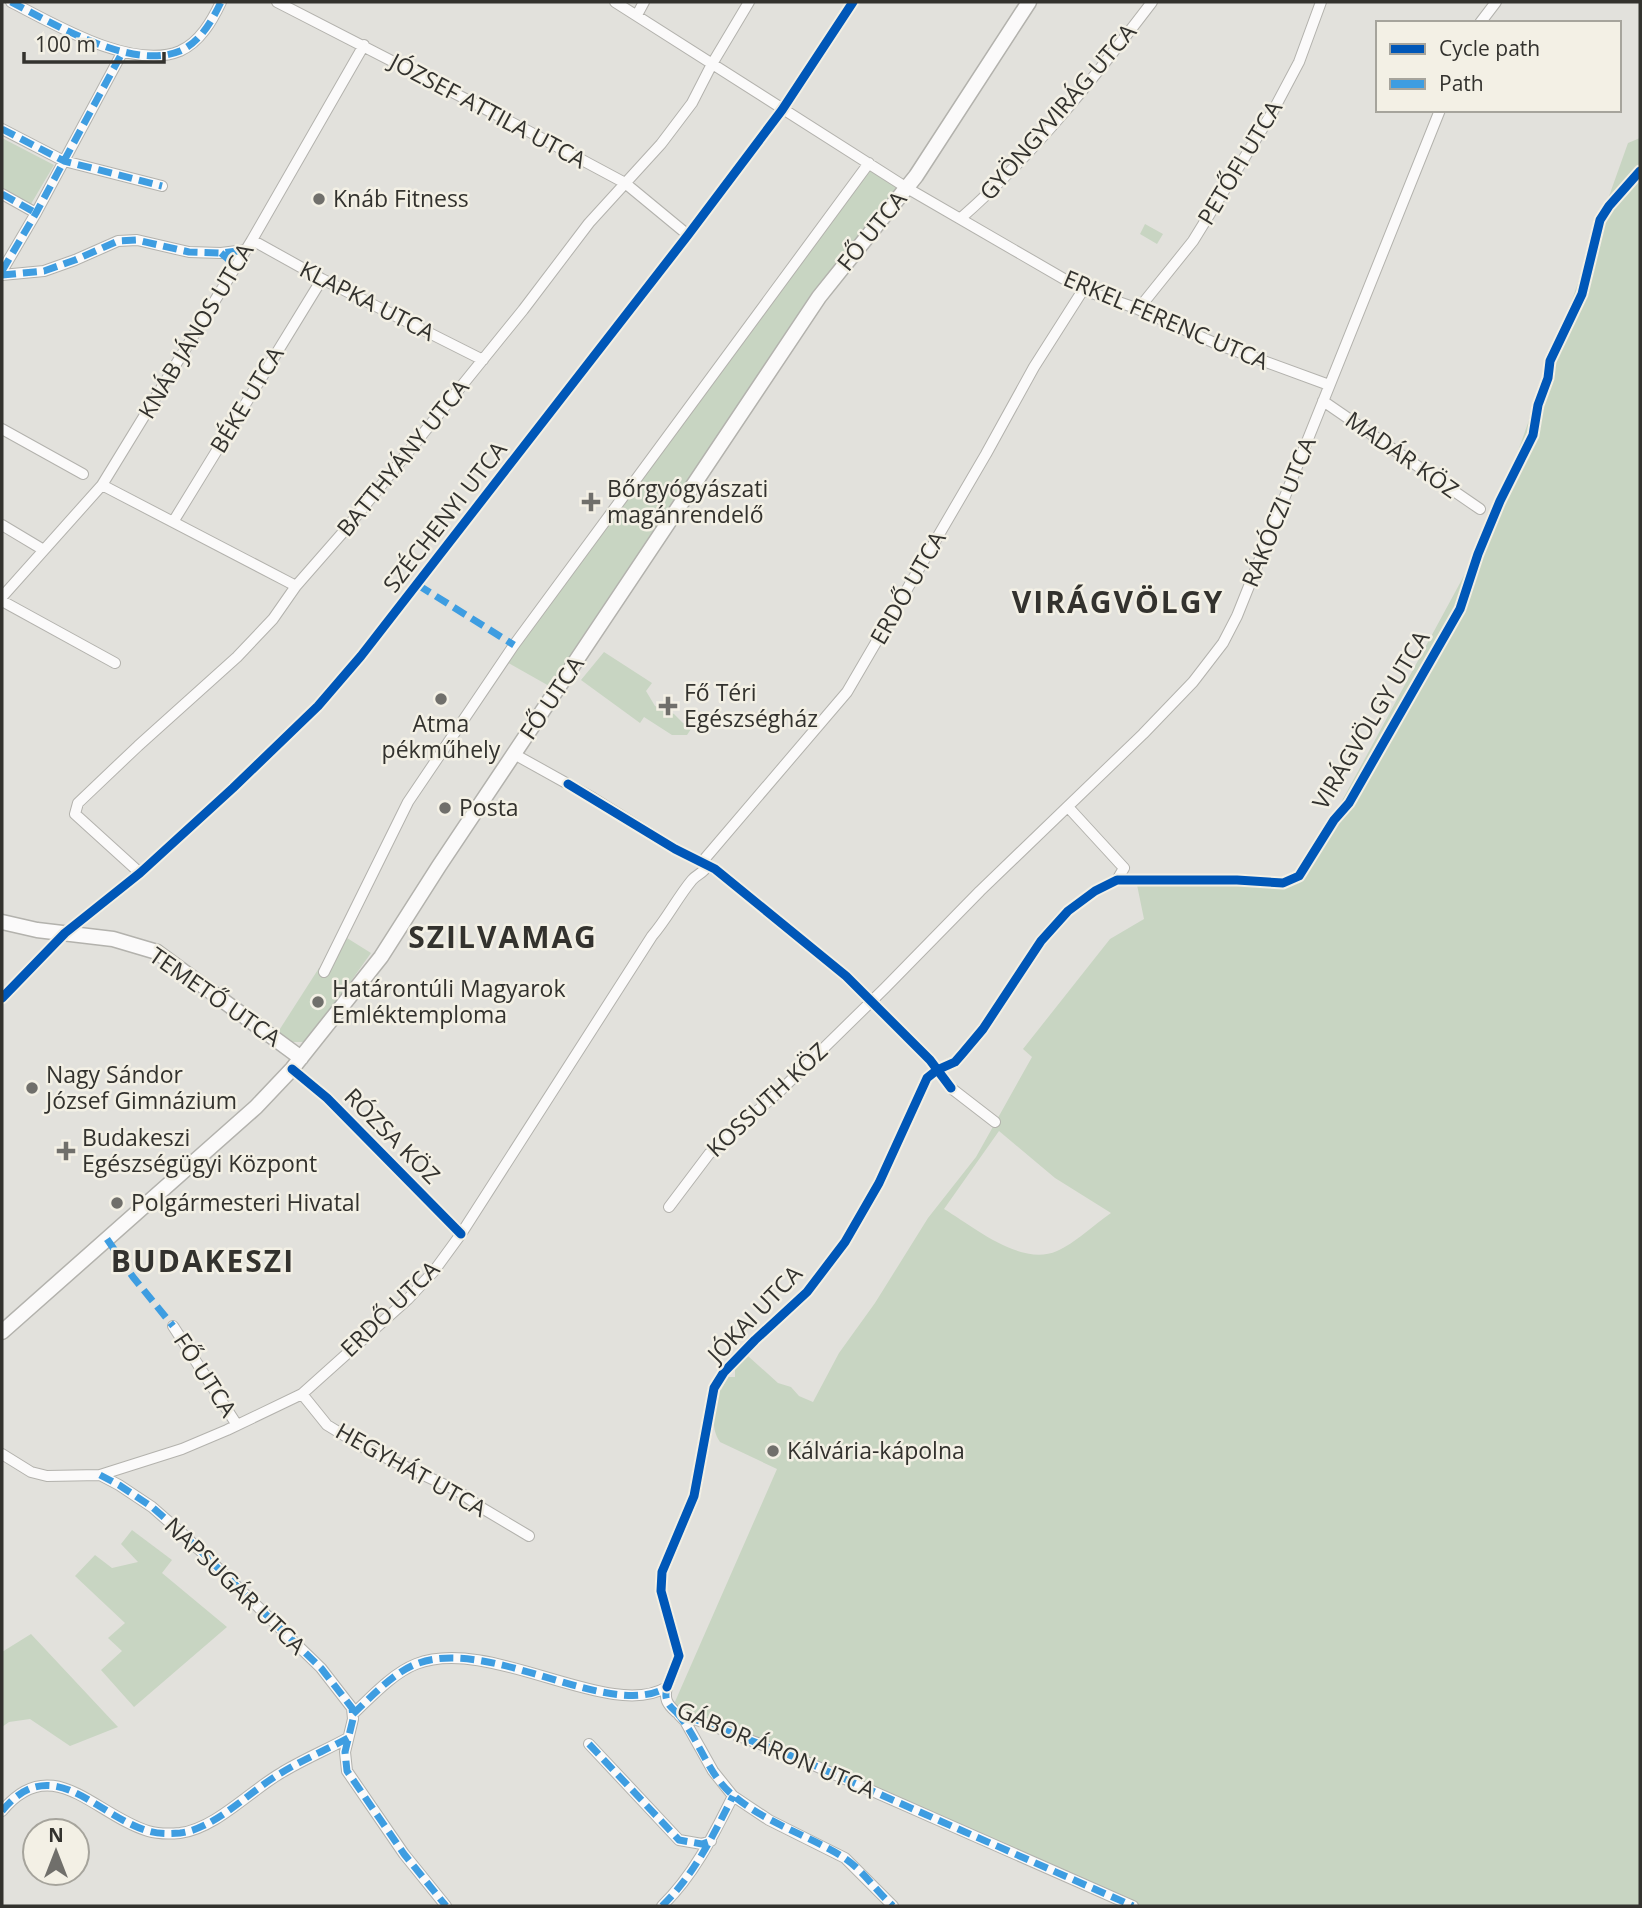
<svg xmlns="http://www.w3.org/2000/svg" width="1642" height="1908" viewBox="0 0 1642 1908" font-family="'Open Sans',sans-serif">
	<style>
		.green { fill: #c8d5c2; fill-rule: evenodd }
		.lines { fill: none; stroke-linecap: round; stroke-linejoin: round }
		.street-casing { stroke: #b3b2ad; stroke-width: 12 }
		.secondary-casing { stroke: #b3b2ad; stroke-width: 17 }
		.street { stroke: #fbfafa; stroke-width: 10 }
		.secondary { stroke: #fbfafa; stroke-width: 14 }
		.quiet { stroke: #3e9de1; stroke-width: 7; stroke-dasharray: 14 7; stroke-linecap: butt }
		.cycleway-casing { stroke: #f3f0e5; stroke-width: 13 }
		.cycleway { stroke: #0057b8; stroke-width: 9 }
		.poi-dot { fill: #706f6b; stroke: #f3f0e5; stroke-width: 2.5 }
		.labels { text-anchor: middle; stroke-width: 5; stroke-linejoin: round; paint-order: stroke }
		.street-label { font-size: 23px; fill: #33322e; stroke: #f3f0e5 }
		.poi-label { font-size: 23px; fill: #33322e; stroke: #f3f0e5; text-anchor: start }
		.district-label { font-size: 30px; font-weight: bold; letter-spacing: 2px; fill: #33322e; stroke: #f3f0e5 }
	</style>
	<rect width="100%" height="100%" fill="#e2e1dc"/>
	<path class="green" d="M2,138L54,165L31,204L2,188Z
		M1640,138V1906H1142L674,1704L777,1469L720,1442C709,1426 715,1408 718,1389L721,1390L728,1377H735V1369L748,1356L778,1383L791,1387L799,1396L813,1402L839,1353L875,1303L928,1218L976,1157L1032,1057L1023,1049L1110,939L1144,919L1136,880H1292L1317,847L1492,524L1628,143ZM999,1131L1055,1178L1111,1213C1095,1224 1074,1244 1057,1251C1021,1267 974,1227 944,1209Z
		M869,163L907,188L819,297L558,691L505,661Z
		M1145,224L1163,234L1157,244L1140,234Z
		M604,652L652,683L646,691L655,706L674,714L683,723L693,726L687,735H672L644,717L640,723L581,680Z
		M347,938L371,953L314,1033L304,1042H292L278,1032L319,968L328,970Z
		M132,1530L172,1560L162,1573L227,1627L134,1707L101,1670L122,1651L108,1638L125,1623L75,1576L95,1555L112,1568L138,1562L121,1544Z
		M31,1634L118,1727L70,1746L30,1719L9,1722L2,1727V1652Z"/>
	<g class="lines">
		<defs>
			<path id="street" d="M11,2C54,24 132,71 180,51C200,42 212,21 221,2
				M277,2L528,131L625,183L688,235
				M615,2L907,188L1083,290L1133,307L1217,344L1329,385
				M637,15L644,2
				M1480,23L1496,2
				M2,129L64,161L162,186
				M2,194L36,213
				M961,218C1033,155 1094,78 1152,2
				M252,240L322,279L483,360
				M2,271L36,213L122,53
				M2,275L44,271L75,260L118,241L137,240L189,252L221,253L245,250
				M1133,307L1144,302L1193,241L1272,113L1299,62L1321,2
				M1323,401L1480,509
				M2,429L83,474
				M102,485L296,586
				M173,522L322,279
				M2,525L42,549
				M2,597L102,485L252,240L364,45
				M2,601L115,663
				M514,754L593,798L675,849L715,869L846,976L930,1060L951,1088L995,1122
				M1068,807L1124,868L1117,880
				M702,862L847,692L986,454L1034,367L1083,290
				M140,873L75,814L78,803L138,746L237,657L273,619L296,586L345,530L523,310L589,223L661,144L692,103L712,64L749,2
				M324,972L408,802L514,645L869,163
				M2,998L65,933L140,873L233,788L318,706L361,656L688,235L782,110L853,2
				M292,1069L327,1098L461,1234
				M669,1207L709,1154L782,1089L885,988L980,891L1143,734L1193,682L1223,643L1237,616L1440,110
				M173,1326L237,1425
				M302,1394L327,1425L363,1447L458,1491L482,1508L529,1536
				M2,1454L31,1472L47,1476L100,1475L182,1449L227,1430L302,1394L408,1299L434,1271L461,1234L652,936C667,919 677,898 692,880C697,874 704,873 708,865
				M100,1475L119,1485L152,1507L184,1535L321,1668L352,1708L353,1719L345,1752L347,1771L404,1854L446,1906
				M667,1687L679,1656L661,1591L662,1572L694,1496L714,1388L724,1372L755,1340L807,1292L845,1242L879,1183L927,1078L937,1070L955,1062L962,1054L983,1029L1041,941L1068,911L1095,891L1117,880H1237L1283,883L1299,876L1334,820L1349,803L1460,609L1478,554L1500,501L1533,435L1538,405L1548,378L1550,361L1582,294L1600,220L1609,206L1640,171
				M353,1714C371,1697 393,1673 416,1664C490,1635 610,1722 667,1687C664,1699 667,1704 676,1712L802,1760L1133,1906
				M679,1715L685,1721L713,1771L733,1796L769,1820L845,1858L893,1906
				M589,1744L679,1840L702,1844L711,1841
				M2,1811C52,1750 95,1815 148,1831C158,1834 169,1834 180,1833C215,1829 251,1790 281,1773C302,1760 326,1750 348,1738
				M662,1906C694,1875 713,1836 733,1796"/>
			<path id="secondary" d="M2,922L37,930L113,939L157,952L301,1058
				M2,1332L256,1107L292,1069L381,957L439,866L819,297L916,176L1029,2"/>
		</defs>
		<use href="#street" class="street-casing"/>
		<use href="#secondary" class="secondary-casing"/>
		<use href="#street" class="street"/>
		<use href="#secondary" class="secondary"/>
		<path class="quiet" d="M11,2C54,24 132,71 180,51C200,42 212,21 221,2
			M2,129L64,161L162,186
			M2,194L36,213
			M221,253L235,265
			M2,271L36,213L122,53
			M2,275L44,271L75,260L118,241L137,240L189,252L221,253L245,250
			M418,585L514,645
			M107,1239L133,1277L173,1326
			M100,1475L119,1485L152,1507L184,1535L321,1668L352,1708L353,1719L345,1752L347,1771L404,1854L446,1906
			M676,1712C699,1737 707,1775 734,1796C766,1823 808,1835 843,1857C862,1869 876,1891 893,1906
			M353,1714C371,1697 393,1673 416,1664C490,1635 610,1722 667,1687C664,1699 667,1704 676,1712L802,1760L1133,1906
			M589,1744L679,1840L702,1844L711,1841
			M2,1811C52,1750 95,1815 148,1831C158,1834 169,1834 180,1833C215,1829 251,1790 281,1773C302,1760 326,1750 348,1738
			M662,1906C694,1875 713,1836 733,1796"/>
		<defs>
			<path id="cycleway" d="M568,784L675,849L715,869L846,976L930,1060L951,1088
				M2,998L65,933L140,873L233,788L318,706L361,656L688,235L782,110L853,2
				M292,1069L327,1098L461,1234
				M667,1687L679,1656L661,1591L662,1572L694,1496L714,1388L724,1372L755,1340L807,1292L845,1242L879,1183L927,1078L937,1070L955,1062L962,1054L983,1029L1041,941L1068,911L1095,891L1117,880H1237L1283,883L1299,876L1334,820L1349,803L1460,609L1478,554L1500,501L1533,435L1538,405L1548,378L1550,361L1582,294L1600,220L1609,206L1640,171"/>
		</defs>
		<use href="#cycleway" class="cycleway-casing"/>
		<use href="#cycleway" class="cycleway"/>
	</g>
	<g class="poi-dot">
		<circle cx="319" cy="199" r="7"/>
		<path d="M587.5 491.5h7v7h7v7h-7v7h-7v-7h-7v-7h7z"/>
		<circle cx="441" cy="699" r="7"/>
		<path d="M664.5 695.5h7v7h7v7h-7v7h-7v-7h-7v-7h7z"/>
		<circle cx="445" cy="808" r="7"/>
		<circle cx="318" cy="1002" r="7"/>
		<circle cx="32" cy="1088" r="7"/>
		<path d="M62.5 1140.5h7v7h7v7h-7v7h-7v-7h-7v-7h7z"/>
		<circle cx="117" cy="1203" r="7"/>
		<circle cx="773" cy="1451" r="7"/>
	</g>
	<g class="labels">
		<g class="street-label">
			<text transform="translate(488 111) rotate(28)" y="8">JÓZSEF ATTILA UTCA</text>
			<text transform="translate(1058 112) rotate(-49)" y="8">GYÖNGYVIRÁG UTCA</text>
			<text transform="translate(1240 163) rotate(-59)" y="8">PETŐFI UTCA</text>
			<text transform="translate(872 231) rotate(-51)" y="8">FŐ UTCA</text>
			<text transform="translate(367 301) rotate(27)" y="8">KLAPKA UTCA</text>
			<text transform="translate(1166 320) rotate(23)" y="8">ERKEL FERENC UTCA</text>
			<text transform="translate(196 331) rotate(-59)" y="8">KNÁB JÁNOS UTCA</text>
			<text transform="translate(247 400) rotate(-59)" y="8">BÉKE UTCA</text>
			<text transform="translate(1402 455) rotate(35)" y="8">MADÁR KÖZ</text>
			<text transform="translate(403 458) rotate(-51)" y="8">BATTHYÁNY UTCA</text>
			<text transform="translate(1279 512) rotate(-68)" y="8">RÁKÓCZI UTCA</text>
			<text transform="translate(445 517) rotate(-52)" y="8">SZÉCHENYI UTCA</text>
			<text transform="translate(908 588) rotate(-60)" y="8">ERDŐ UTCA</text>
			<text transform="translate(552 698) rotate(-56)" y="8">FŐ UTCA</text>
			<text transform="translate(1371 720) rotate(-59)" y="8">VIRÁGVÖLGY UTCA</text>
			<text transform="translate(215 997) rotate(35)" y="8">TEMETŐ UTCA</text>
			<text transform="translate(767 1100) rotate(-43)" y="8">KOSSUTH KÖZ</text>
			<text transform="translate(392 1136) rotate(45)" y="8">RÓZSA KÖZ</text>
			<text transform="translate(390 1309) rotate(-44)" y="8">ERDŐ UTCA</text>
			<text transform="translate(755 1314) rotate(-46)" y="8">JÓKAI UTCA</text>
			<text transform="translate(205 1375) rotate(57)" y="8">FŐ UTCA</text>
			<text transform="translate(411 1470) rotate(29)" y="8">HEGYHÁT UTCA</text>
			<text transform="translate(235 1586) rotate(44)" y="8">NAPSUGÁR UTCA</text>
			<text transform="translate(776 1750) rotate(23)" y="8">GÁBOR ÁRON UTCA</text>
		</g>
		<g class="poi-label">
			<text x="333" y="207">Knáb Fitness</text>
			<text x="607" y="497">Bőrgyógyászati<tspan x="607" dy="26">magánrendelő</tspan></text>
			<text x="684" y="701">Fő Téri<tspan x="684" dy="26">Egészségház</tspan></text>
			<text x="441" y="732" text-anchor="middle">Atma<tspan x="441" dy="26">pékműhely</tspan></text>
			<text x="459" y="816">Posta</text>
			<text x="332" y="997">Határontúli Magyarok<tspan x="332" dy="26">Emléktemploma</tspan></text>
			<text x="46" y="1083">Nagy Sándor<tspan x="46" dy="26">József Gimnázium</tspan></text>
			<text x="82" y="1146">Budakeszi<tspan x="82" dy="26">Egészségügyi Központ</tspan></text>
			<text x="131" y="1211">Polgármesteri Hivatal</text>
			<text x="787" y="1459">Kálvária-kápolna</text>
		</g>
		<g class="district-label">
			<text x="1118" y="613">VIRÁGVÖLGY</text>
			<text x="503" y="948">SZILVAMAG</text>
			<text x="203" y="1272">BUDAKESZI</text>
		</g>
	</g>
	<rect width="1642" height="1908" fill="none" stroke="#33322e" stroke-width="7"/>
	<rect x="1376" y="21" width="245" height="91" fill="#f3f0e5" stroke="#a6a49c" stroke-width="2"/>
	<rect x="1390" y="44" width="35" height="10" fill="#0057b8" stroke="#a6a49c" stroke-width="2"/>
	<text x="1439" y="56" font-size="21" fill="#33322e">Cycle path</text>
	<rect x="1390" y="79" width="35" height="10" fill="#3e9de1" stroke="#a6a49c" stroke-width="2"/>
	<text x="1439" y="91" font-size="21" fill="#33322e">Path</text>
	<g transform="translate(56 1852)"><circle r="33" fill="#f3f0e5" stroke="#a6a49c" stroke-width="2"/>
	<path d="M0-5L12 26L0 18L-12 26Z" fill="#706f6b"/>
	<text y="-10" font-size="19" font-weight="bold" text-anchor="middle" fill="#33322e">N</text>
	</g>
	<path d="M24 52v10h140v-10" fill="none" stroke="#33322e" stroke-width="3.5"/>
	<text x="35" y="52" font-size="21" fill="#33322e" stroke="#f3f0e5" stroke-width="5" paint-order="stroke">100 m</text>
</svg>
